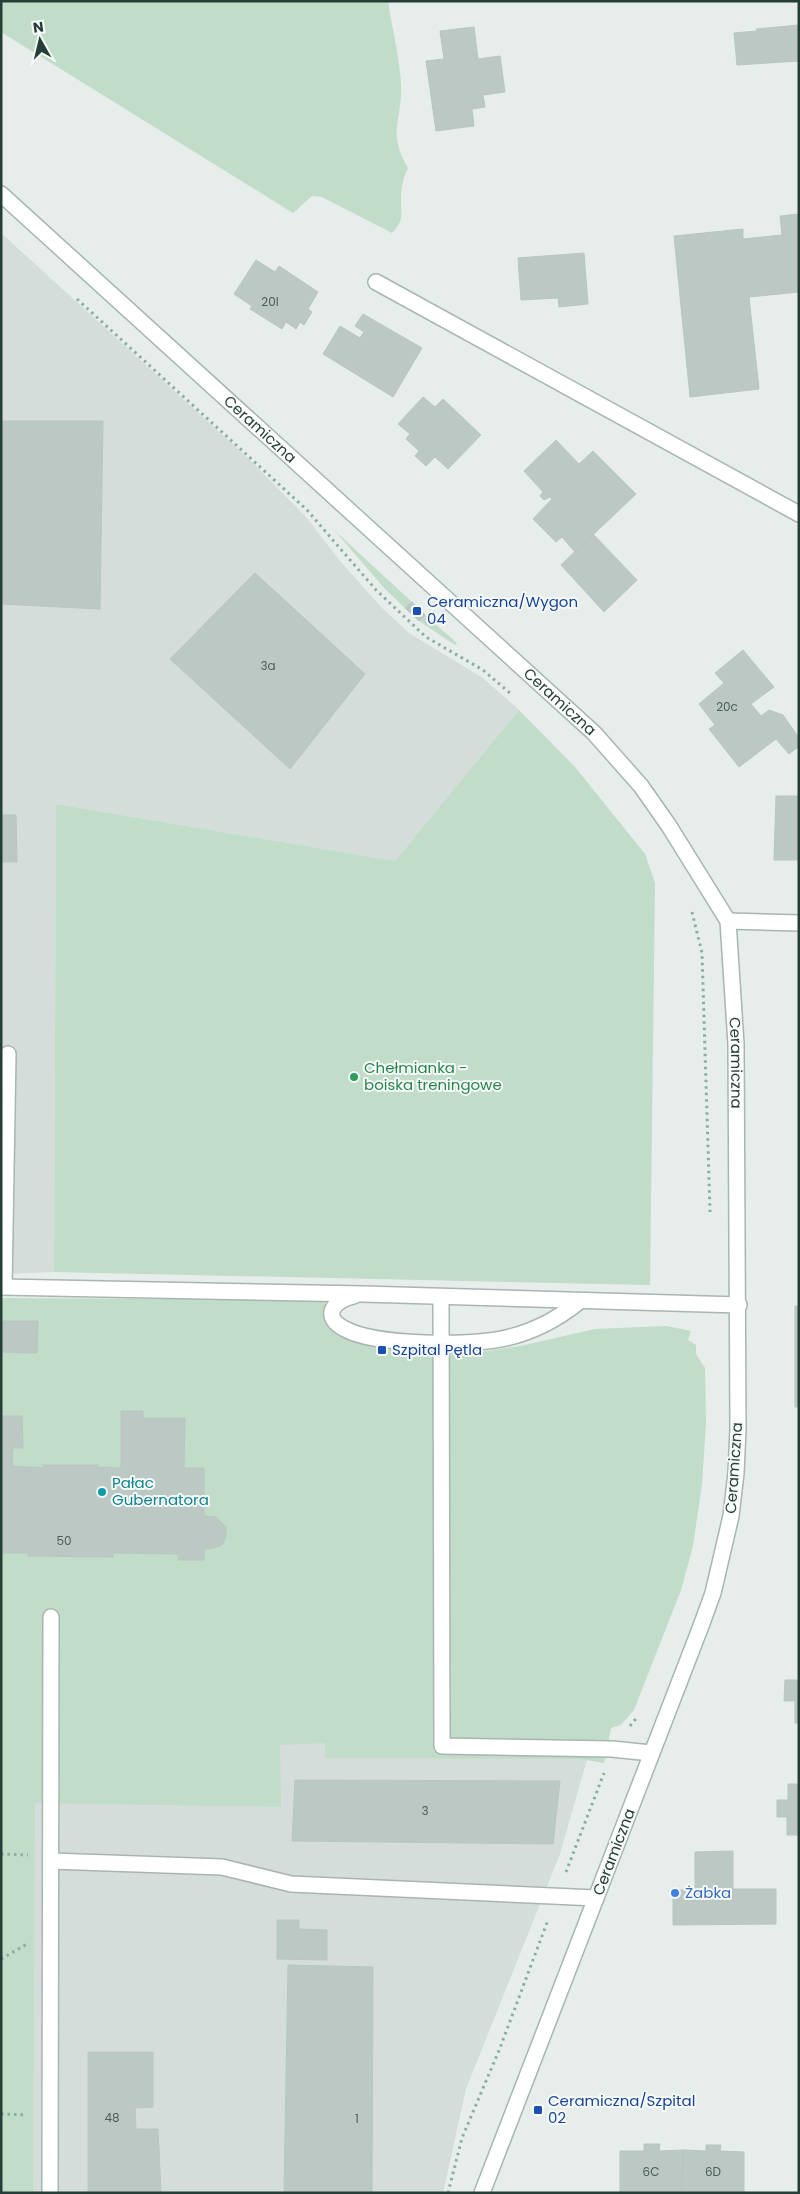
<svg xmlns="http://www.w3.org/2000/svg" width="800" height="2194" viewBox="0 0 800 2194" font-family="Poppins,sans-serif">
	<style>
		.built { fill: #d4ddd9 }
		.green { fill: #c1dcc9 }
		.building { fill: #bbc8c3; stroke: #b8c6c1 }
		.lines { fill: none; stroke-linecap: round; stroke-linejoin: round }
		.minor-casing { stroke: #a9b5b1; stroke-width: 18 }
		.path { stroke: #89aea3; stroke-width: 3; stroke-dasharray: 2.5 4; stroke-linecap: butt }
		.minor { stroke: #fff; stroke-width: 15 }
		.transit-dot { fill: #1a4fb4; stroke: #f6faf8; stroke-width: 2 }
		.leisure-dot { fill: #2e9e5b; stroke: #f6faf8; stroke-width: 2 }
		.culture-dot { fill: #0f9aa8; stroke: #f6faf8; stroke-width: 2 }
		.shop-dot { fill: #3f7fe0; stroke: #f6faf8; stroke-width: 2 }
		.labels { text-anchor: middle; stroke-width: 4; stroke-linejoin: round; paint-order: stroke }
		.number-label { font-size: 12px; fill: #4b605b }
		.street-label { font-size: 15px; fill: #263e38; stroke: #f6faf8 }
		.transit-label { font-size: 15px; fill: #164399; stroke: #f6faf8; text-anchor: start }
		.leisure-label { font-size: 15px; fill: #27864d; stroke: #f6faf8; text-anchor: start }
		.culture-label { font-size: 15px; fill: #0d838f; stroke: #f6faf8; text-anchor: start }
		.shop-label { font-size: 15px; fill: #366cbe; stroke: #f6faf8; text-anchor: start }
	</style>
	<rect width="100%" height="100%" fill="#e6edea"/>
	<path class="built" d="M1,233L249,459L306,517L341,562L381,607L409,633L483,678L519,710L395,861L56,804L54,1272L1,1274Z
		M1,1298L600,1714L560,1854L466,2089L443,2193H1Z"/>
	<path class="green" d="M1,1H388C392,29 400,58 401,86C402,121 387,133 408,168C403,178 401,188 401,200C401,217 404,220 392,233L322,197L312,196L293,213L1,32Z
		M335,531L412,602L405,608L385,589Z
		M425,615L457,643L455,645L419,621Z
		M519,710L575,767L645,854L655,883L650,1285L54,1272L56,804L395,861Z
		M1,1298L325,1300V1320L350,1341L385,1350L475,1353L520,1346L595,1329L667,1326L691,1331L688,1340L696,1345V1354L705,1368L706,1423L702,1484L693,1546L681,1590L634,1710L621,1725L611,1728L604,1763L580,1759L325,1758V1743L280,1745L281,1807L35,1803L33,2193H1Z"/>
	<path class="building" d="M799,25V61L737,65L734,33L757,31L756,29Z
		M474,27L478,59L500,56L505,92L483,95L485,107L472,109L474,126L436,131L426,61L444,59L440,31Z
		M799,214V292L749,297L759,389L690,397L674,236L743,229V239L782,235L780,216Z
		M584,253L588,304L559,307L558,298L521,300L518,258Z
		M256,260L275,272L279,266L318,292L308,309L312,312L304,325L300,322L296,329L286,322L282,329L250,309L252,306L234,294Z
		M363,314L422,348L393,397L323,354L340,326L360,338L364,332L355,326Z
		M423,397L435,407L443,399L481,435L448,469L435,457L426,466L415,456L419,451L406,439L410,434L398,424Z
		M1,421H103L100,609L1,604Z
		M556,440L579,464L593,451L636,494L575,552L562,537L556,542L533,519L552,499L550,497L544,500L540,496L543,492L524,471Z
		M593,534L637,580L604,612L561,565Z
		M255,573L365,674L290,769L170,659Z
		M412,602L425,615L419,621L405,608Z
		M743,650L774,687L751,704L761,716L769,710L783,715L799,738L798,747L789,754L776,739L739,767L709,729L715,725L699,704L724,683L715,673Z
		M776,796H799V860H774Z
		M1,815H16L17,862H1Z
		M795,1306H799V1407H795Z
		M1,1321H38L37,1353L1,1352Z
		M121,1411H143V1418H185L184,1468H204V1516L216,1517L226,1527V1537L222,1545L213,1548L204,1549V1560H178V1554L113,1553V1557L28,1556V1553H1V1416H22L23,1448H13L12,1466L45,1468L42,1465H98L96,1467L121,1468Z
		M785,1680H799V1723H795V1701H784Z
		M295,1780L560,1781L553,1844L292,1841Z
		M788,1784H799V1835H787V1817H777V1800H788Z
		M733,1851V1889H776V1924L673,1925V1890H695V1852Z
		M277,1920H299V1929L327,1930V1960L277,1959Z
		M288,1965L373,1967L372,2193H284Z
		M88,2052H153V2107L135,2108L136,2129H158L161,2193H88Z
		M644,2144H660L659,2151L683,2150L682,2193H620V2151H644Z
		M706,2145H721L720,2151L744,2152V2193H682L683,2150L706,2151Z"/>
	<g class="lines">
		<defs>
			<g id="minor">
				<path id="s1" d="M1,194L594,733L641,786L669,826L728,921L736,1044L738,1429L736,1473L731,1516L713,1593L701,1626L482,2193"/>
				<path d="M376,282L799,514"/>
				<path d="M728,921L799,923"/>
				<path d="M1,1287L363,1294L739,1305"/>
				<path d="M4,1287L8,1054"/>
				<path d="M354,1296C333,1300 321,1317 345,1329C376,1346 471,1346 506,1338C533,1332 559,1318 580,1301"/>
				<path d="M441,1297L442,1746L612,1749L651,1753"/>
				<path d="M51,1861L222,1867L291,1884L596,1898"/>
				<path d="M50,2193L51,1617"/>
			</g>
		</defs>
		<use href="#minor" class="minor-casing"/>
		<path class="path" d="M77,299L307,510L376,590L426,637L483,670L511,694
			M692,912L702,953L710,1212
			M630,1726L638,1716
			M1,1854L28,1855
			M566,1872L604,1773
			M1,1959L27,1944
			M1,2114L27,2115
			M448,2193L462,2138L500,2048L548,1920"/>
		<use href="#minor" class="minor"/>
	</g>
	<g class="transit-dot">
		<rect x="412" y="606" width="10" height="10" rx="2.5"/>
		<rect x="377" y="1345" width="10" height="10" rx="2.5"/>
		<rect x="533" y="2105" width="10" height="10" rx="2.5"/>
	</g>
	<circle class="leisure-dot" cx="354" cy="1077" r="5"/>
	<circle class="culture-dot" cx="102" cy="1492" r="5"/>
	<circle class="shop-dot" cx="675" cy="1893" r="5"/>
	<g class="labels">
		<g class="number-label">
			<text x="270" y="306">20I</text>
			<text x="268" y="670">3a</text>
			<text x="727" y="711">20c</text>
			<text x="64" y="1545">50</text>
			<text x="425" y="1815">3</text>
			<text x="112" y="2122">48</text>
			<text x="357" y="2123">1</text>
			<text x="651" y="2176">6C</text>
			<text x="713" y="2176">6D</text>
		</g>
		<g class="street-label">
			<text dy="5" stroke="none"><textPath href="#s1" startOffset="350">Ceramiczna</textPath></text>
			<text dy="5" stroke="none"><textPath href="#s1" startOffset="755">Ceramiczna</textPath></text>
			<text dy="5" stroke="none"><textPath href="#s1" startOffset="1175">Ceramiczna</textPath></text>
			<text transform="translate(734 1468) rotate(-86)" y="5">Ceramiczna</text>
			<text transform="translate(614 1852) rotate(-69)" y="5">Ceramiczna</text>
		</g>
		<g class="transit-label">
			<text x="427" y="607">Ceramiczna/Wygon<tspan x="427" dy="17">04</tspan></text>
			<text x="392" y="1355">Szpital Pętla</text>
			<text x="548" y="2106">Ceramiczna/Szpital<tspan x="548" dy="17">02</tspan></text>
		</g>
		<g class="leisure-label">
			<text x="364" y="1073">Chełmianka -<tspan x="364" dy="17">boiska treningowe</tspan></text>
		</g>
		<g class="culture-label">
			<text x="112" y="1488">Pałac<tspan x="112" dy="17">Gubernatora</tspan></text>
		</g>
		<g class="shop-label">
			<text x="685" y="1898">Żabka</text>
		</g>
	</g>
	<rect width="800" height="2194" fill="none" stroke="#263e38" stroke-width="5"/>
	<g transform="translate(40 40) rotate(352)" stroke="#f6faf8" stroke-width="4" paint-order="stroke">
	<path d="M0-4L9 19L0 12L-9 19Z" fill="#263e38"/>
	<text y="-8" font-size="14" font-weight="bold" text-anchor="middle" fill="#263e38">N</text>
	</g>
</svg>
